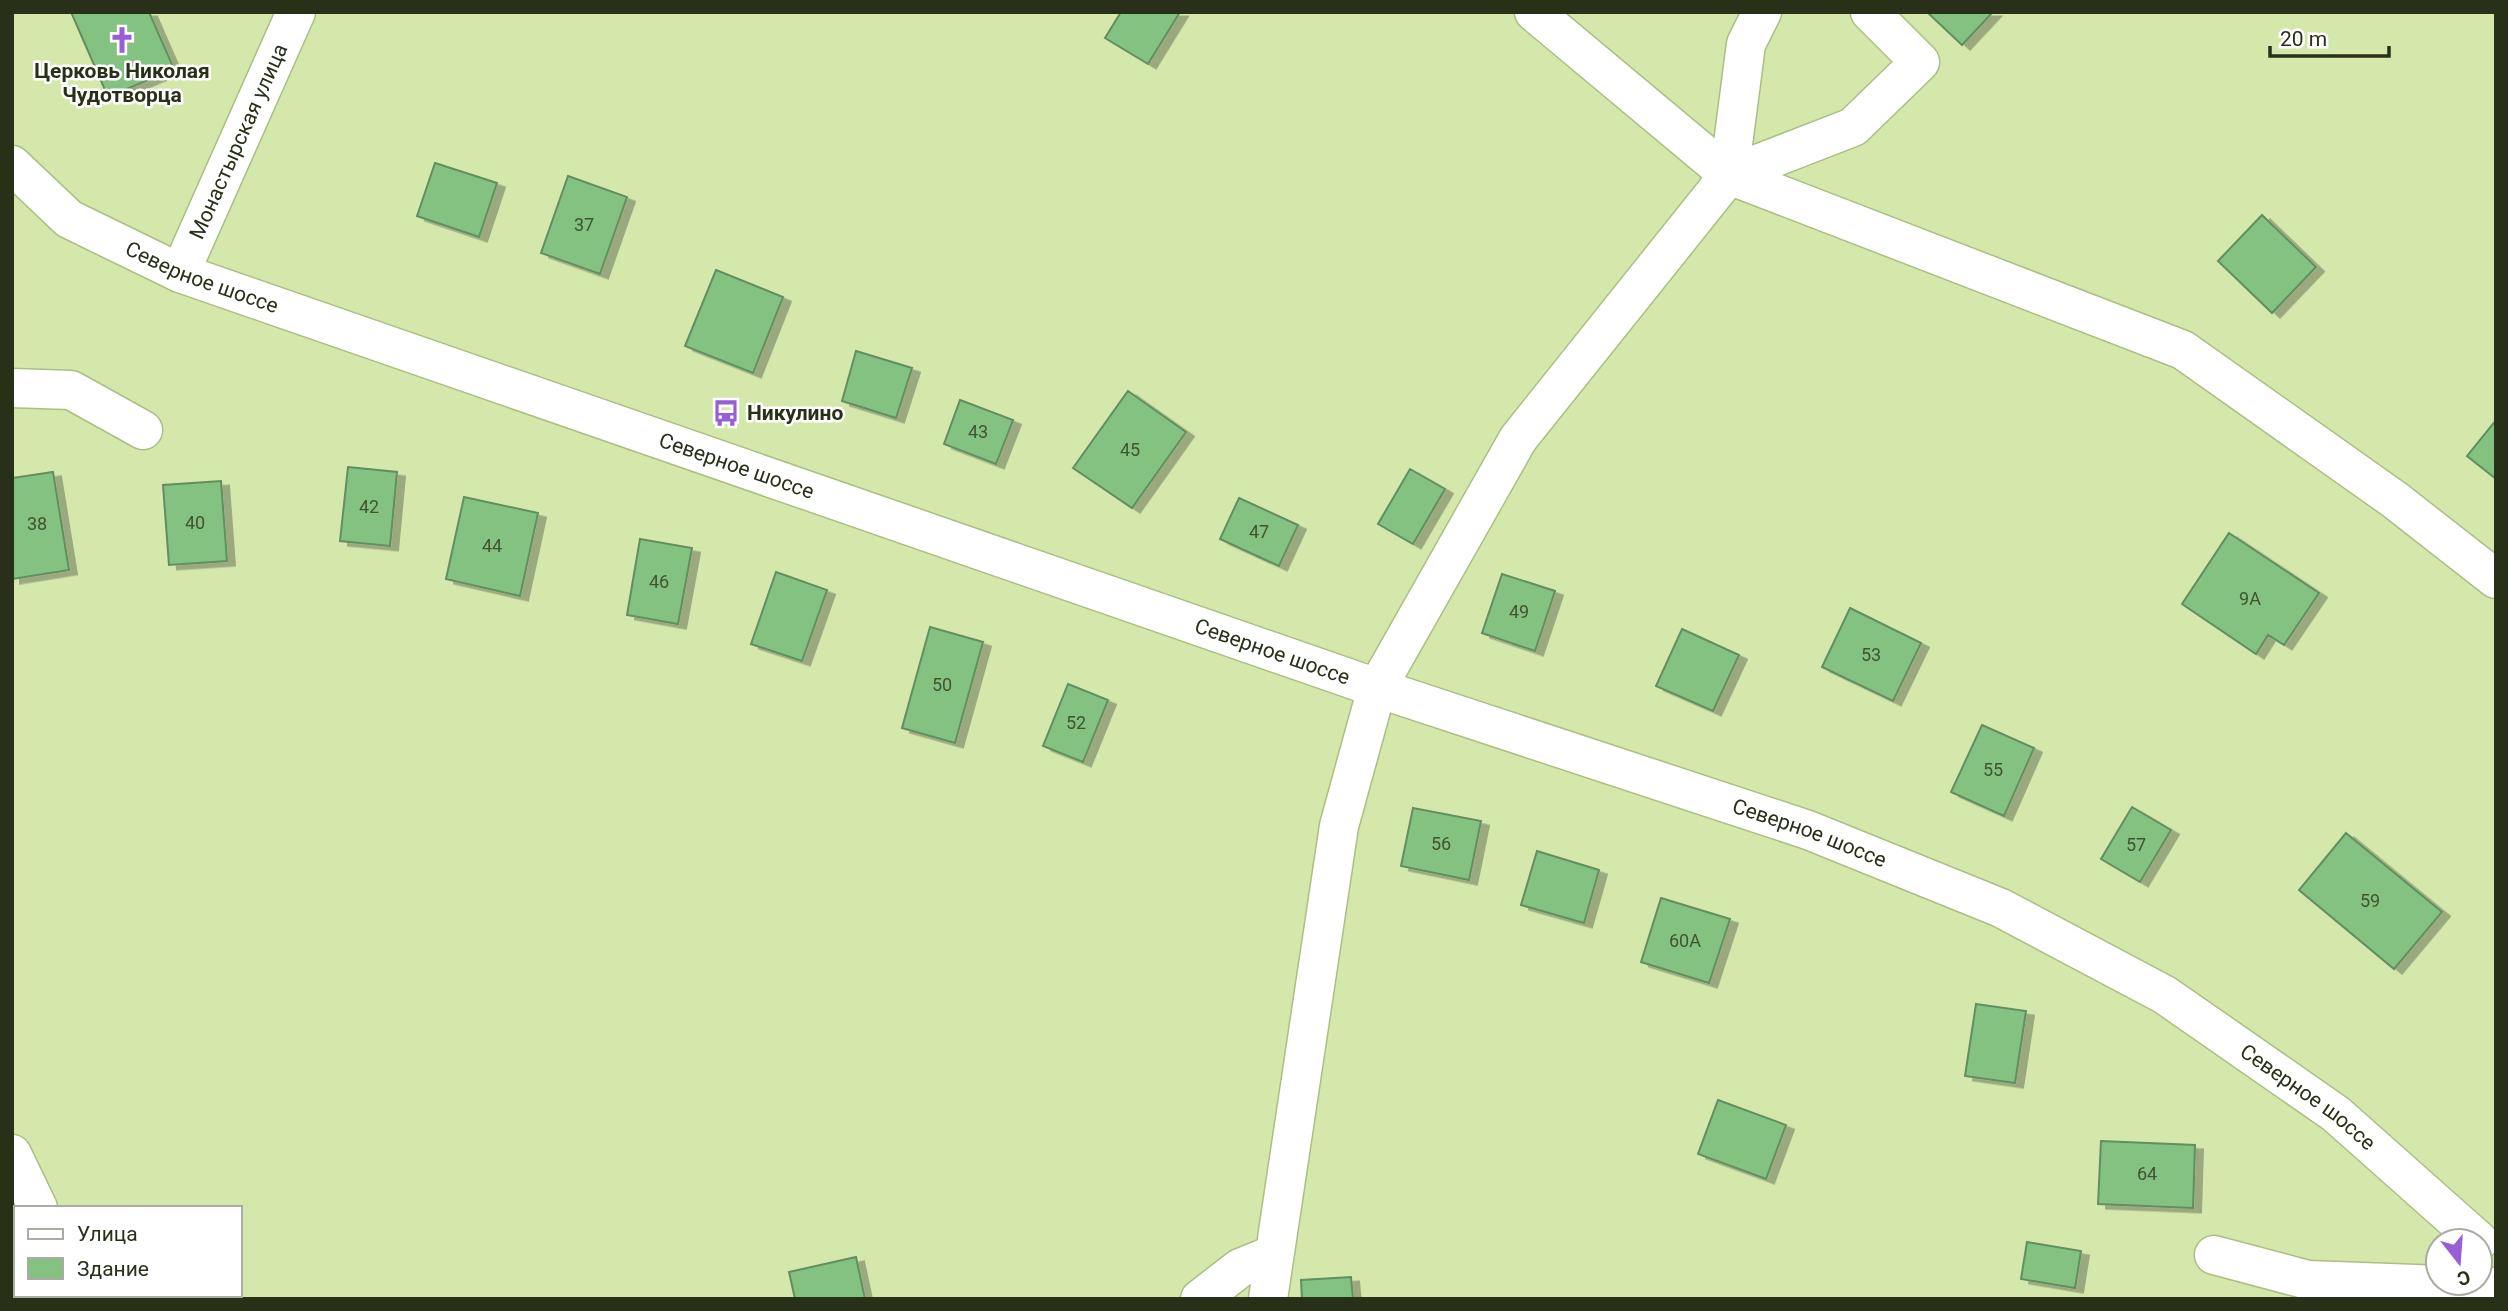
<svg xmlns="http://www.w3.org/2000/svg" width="2508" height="1311" viewBox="0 0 2508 1311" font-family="Roboto,sans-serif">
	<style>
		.building { fill: #84c281; stroke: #638e61; stroke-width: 2; filter: url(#shadow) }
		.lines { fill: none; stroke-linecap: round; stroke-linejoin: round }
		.minor-casing { stroke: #abbf84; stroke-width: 41 }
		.major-casing { stroke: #abbf84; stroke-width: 41 }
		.minor { stroke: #fff; stroke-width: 38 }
		.major { stroke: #fff; stroke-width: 38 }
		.labels { text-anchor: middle; stroke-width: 5; stroke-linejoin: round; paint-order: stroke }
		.number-label { font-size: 18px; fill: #3f5432 }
		.poi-label { font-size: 21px; font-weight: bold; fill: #283018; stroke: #fff }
		.street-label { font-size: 21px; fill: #283018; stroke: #fff }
	</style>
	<defs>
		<filter id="shadow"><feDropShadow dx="8" dy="4.5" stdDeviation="0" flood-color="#0004"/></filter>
	</defs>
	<rect width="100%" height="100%" fill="#d4e8ac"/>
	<path class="building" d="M71,12H149L174,69L108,97Z
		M1121,12H1180L1148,64L1105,38Z
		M1927,12H1993L1962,45Z
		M435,163L497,183L479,237L417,216Z
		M568,176L627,197L600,274L541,253Z
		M2262,215L2316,267L2272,313L2218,261Z
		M716,270L783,297L753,373L685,346Z
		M856,351L912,368L896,418L842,401Z
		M1128,391L1186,432L1132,508L1073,468Z
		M960,400L1013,420L996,464L944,444Z
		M2496,420V479L2467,456Z
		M348,467L397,472L390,546L340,541Z
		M1410,469L1445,489L1413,544L1378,524Z
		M53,472L69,570L12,579V478Z
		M221,481L227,561L169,565L163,485Z
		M464,497L538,513L520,596L446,579Z
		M1239,498L1298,525L1279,566L1220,539Z
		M2229,533L2319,593L2284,645L2268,635L2256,654L2182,604Z
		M640,539L692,548L678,624L627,615Z
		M776,572L827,590L802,661L751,644Z
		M1502,574L1555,591L1535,651L1482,633Z
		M1850,608L1921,643L1893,701L1822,667Z
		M930,627L983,642L955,743L902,728Z
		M1682,629L1739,655L1713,711L1656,686Z
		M1068,684L1108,700L1083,762L1043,746Z
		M1982,725L2034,748L2004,816L1951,792Z
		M2132,807L2171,830L2140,882L2101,859Z
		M1413,808L1481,821L1469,880L1401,866Z
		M2346,833L2442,912L2394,969L2299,890Z
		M1537,851L1599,870L1584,923L1521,905Z
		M1661,898L1730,919L1709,983L1641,962Z
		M1976,1004L2026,1011L2015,1083L1965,1076Z
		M1718,1100L1786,1125L1766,1179L1698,1154Z
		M2101,1141L2195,1145L2193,1208L2098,1204Z
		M2027,1242L2081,1251L2075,1288L2021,1279Z
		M856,1257L865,1299H795L789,1272Z
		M1351,1277L1353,1299H1302L1301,1280Z"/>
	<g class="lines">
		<defs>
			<g id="minor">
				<path d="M1534,12L1729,175L2183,350L2395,500L2496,579"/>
				<path d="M1729,175L1746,44L1762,12"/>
				<path id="s1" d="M180,273L296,12"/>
				<path d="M12,388L71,390L143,430"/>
				<path d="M12,1154L38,1208"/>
				<path d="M2214,1255L2308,1280L2496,1287"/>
				<path d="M77,1295L78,1299"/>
				<path d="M1200,1299L1240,1268L1272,1255"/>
				<path d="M1268,1299L1339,826L1377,688L1518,439L1729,175L1853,127L1920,62L1870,12"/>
			</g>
			<g id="major">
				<path id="s2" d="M12,165L69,219L180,273L1377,688L1808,830L2001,908L2165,995L2336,1114L2479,1241"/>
			</g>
		</defs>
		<use href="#minor" class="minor-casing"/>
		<use href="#major" class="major-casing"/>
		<use href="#minor" class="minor"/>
		<use href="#major" class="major"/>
	</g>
	<defs>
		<symbol id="church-bare" viewBox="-9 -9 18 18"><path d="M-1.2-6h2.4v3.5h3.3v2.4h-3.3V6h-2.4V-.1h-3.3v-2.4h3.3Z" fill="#975ed6" stroke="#fff" stroke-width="2.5" paint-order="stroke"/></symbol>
		<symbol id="bus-bare" viewBox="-9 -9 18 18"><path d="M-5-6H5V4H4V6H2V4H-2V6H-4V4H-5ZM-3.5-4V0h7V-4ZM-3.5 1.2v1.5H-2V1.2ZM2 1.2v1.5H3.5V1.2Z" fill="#975ed6" stroke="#fff" stroke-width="2.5" paint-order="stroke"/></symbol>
	</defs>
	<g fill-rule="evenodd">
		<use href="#church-bare" x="103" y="21" width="38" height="38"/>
		<use href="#bus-bare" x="707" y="394" width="38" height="38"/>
	</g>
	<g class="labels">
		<g class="number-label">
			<text x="584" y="231">37</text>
			<text x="978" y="438">43</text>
			<text x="1130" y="456">45</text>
			<text x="369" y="513">42</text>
			<text x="195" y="529">40</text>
			<text x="37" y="530">38</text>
			<text x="1259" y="538">47</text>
			<text x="492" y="552">44</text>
			<text x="659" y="588">46</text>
			<text x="2250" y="605">9А</text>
			<text x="1519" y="618">49</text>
			<text x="1871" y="661">53</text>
			<text x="942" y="691">50</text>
			<text x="1076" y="729">52</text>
			<text x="1993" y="776">55</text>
			<text x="1441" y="850">56</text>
			<text x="2136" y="851">57</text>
			<text x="2370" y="907">59</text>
			<text x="1685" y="947">60А</text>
			<text x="2147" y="1180">64</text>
		</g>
		<g class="poi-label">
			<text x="122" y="78">Церковь Николая<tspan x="122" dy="24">Чудотворца</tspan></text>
			<text x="747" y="420" text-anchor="start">Никулино</text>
		</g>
		<g class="street-label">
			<text dy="7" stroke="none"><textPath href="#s1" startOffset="144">Монастырская улица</textPath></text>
			<text dy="7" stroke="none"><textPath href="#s2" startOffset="224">Северное шоссе</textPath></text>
			<text dy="7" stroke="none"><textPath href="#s2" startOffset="791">Северное шоссе</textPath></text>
			<text dy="7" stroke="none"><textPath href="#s2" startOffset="1358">Северное шоссе</textPath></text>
			<text dy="7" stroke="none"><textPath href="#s2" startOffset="1925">Северное шоссе</textPath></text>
			<text dy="7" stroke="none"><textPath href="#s2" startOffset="2492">Северное шоссе</textPath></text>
		</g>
	</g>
	<rect width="2508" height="1311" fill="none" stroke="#283018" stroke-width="28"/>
	<rect x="14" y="1206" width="228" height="91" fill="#ffffff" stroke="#a9aca3" stroke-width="2"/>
	<rect x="28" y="1229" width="35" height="10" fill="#ffffff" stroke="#a9aca3" stroke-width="2"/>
	<text x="77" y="1241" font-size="21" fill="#283018">Улица</text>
	<rect x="28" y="1258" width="35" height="21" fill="#84c281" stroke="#a9aca3" stroke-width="2"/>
	<text x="77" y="1276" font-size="21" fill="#283018">Здание</text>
	<g transform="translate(2459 1262) rotate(163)"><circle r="33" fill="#ffffff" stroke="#a9aca3" stroke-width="2"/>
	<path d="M0-5L12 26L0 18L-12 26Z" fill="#975ed6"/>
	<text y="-10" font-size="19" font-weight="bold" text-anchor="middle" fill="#283018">С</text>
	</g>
	<path d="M2270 46v10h119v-10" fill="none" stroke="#283018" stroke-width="3.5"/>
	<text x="2280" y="46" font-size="21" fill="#283018" stroke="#ffffff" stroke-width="5" paint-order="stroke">20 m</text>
</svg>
